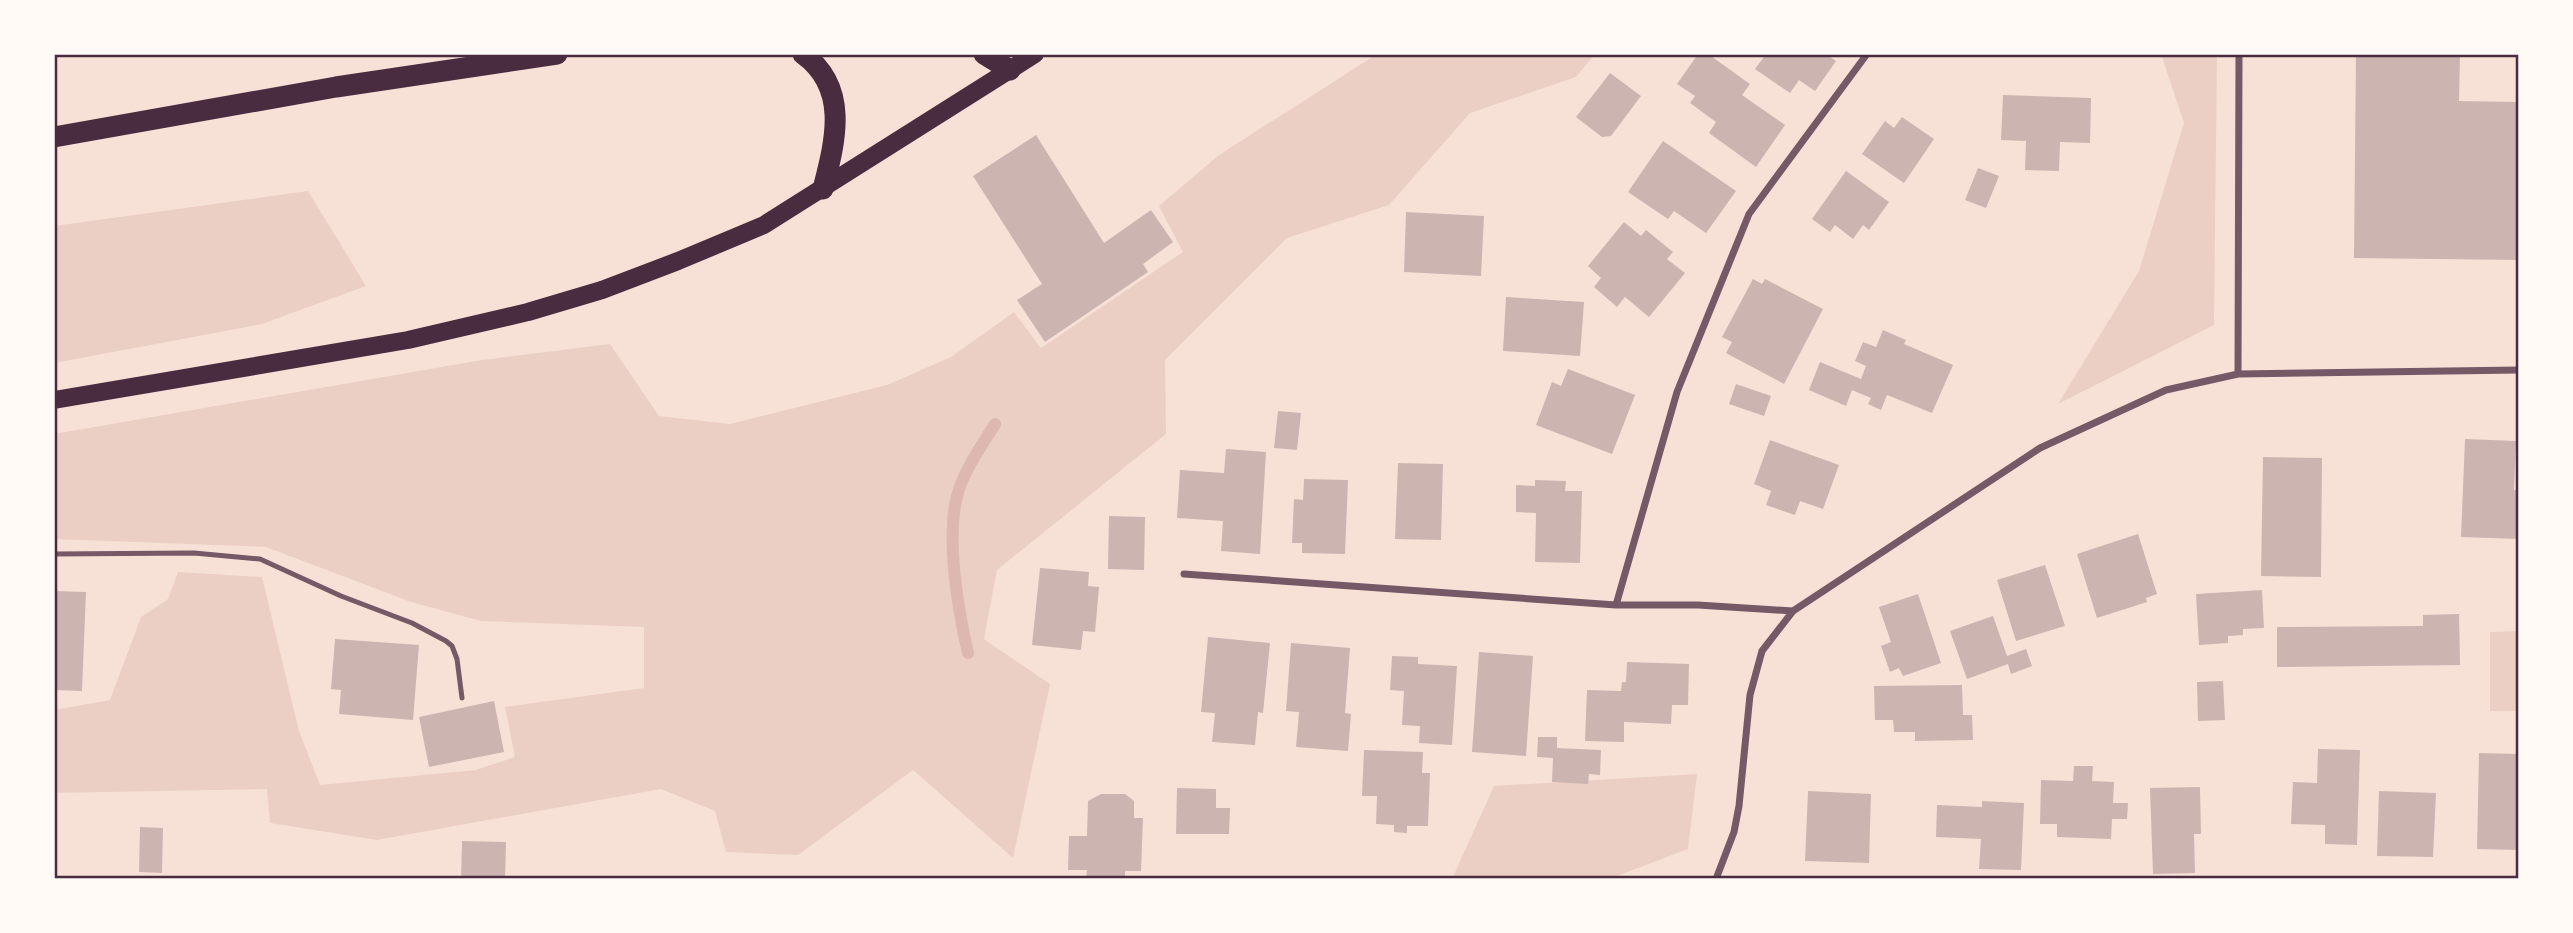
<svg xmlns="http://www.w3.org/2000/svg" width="2573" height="933" viewBox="0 0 2573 933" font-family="Figtree,sans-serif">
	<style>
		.green { fill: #ebcfc5 }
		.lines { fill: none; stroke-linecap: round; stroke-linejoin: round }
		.stream { stroke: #dcb8b0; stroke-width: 12 }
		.building { fill: #ccb4b1 }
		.service { stroke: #755966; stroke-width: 5 }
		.minor { stroke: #755966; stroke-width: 7 }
		.primary { stroke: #4a2c40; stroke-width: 18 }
		.motorway { stroke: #4a2c40; stroke-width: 21 }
		.neatline { fill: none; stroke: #4a2c40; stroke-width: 2.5 }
	</style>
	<rect width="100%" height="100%" fill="#f7e1d7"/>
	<path class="green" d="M1377,54H1595L1576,77L1470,113L1389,205L1287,238L1165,360L1166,434L997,570L984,639L1050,684L1013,858L913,770L798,855L726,852L715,811L661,789L377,840L270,823L267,789L54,793V710L110,700L141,617L168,599L178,572L262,577L299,731L320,785L476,770L515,757L505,707L644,688V627L481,621L411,602L266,547L54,539V434L482,360L610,344L659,416L730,424L887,385L951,357L1014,312L1041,348L1183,252L1159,206L1219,155Z
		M2161,54H2217L2214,325L2058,404L2139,271L2184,123Z
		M308,191L366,286L262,324L54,363V226Z
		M2519,631V711H2490V632Z
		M1697,774L1688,849L1609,879H1452L1494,786Z"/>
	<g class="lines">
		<path class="stream" d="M968,653C958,610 946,539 957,496C963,472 982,445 995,424"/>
	</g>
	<path class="building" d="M1698,54H1708L1750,84L1742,95L1785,125L1756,167L1709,133L1716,122L1690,103L1695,96L1677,84Z
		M1761,54H1826L1836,61L1815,91L1799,80L1790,93L1755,69L1764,57Z
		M2356,54H2460L2459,101L2519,102V260L2354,258Z
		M1610,73L1641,96L1611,136L1602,137L1576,117Z
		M2003,95L2091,98L2090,143L2060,142L2059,171L2025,170L2026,141L2001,140Z
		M1902,117L1934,139L1904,183L1862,154L1885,121L1894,128Z
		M1036,135L1104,243L1151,210L1173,242L1143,264L1148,272L1045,342L1017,300L1042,284L973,176Z
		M1663,141L1736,191L1706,233L1674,211L1668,219L1628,192Z
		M1978,168L1999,176L1986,208L1965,200Z
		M1846,171L1889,202L1869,230L1863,225L1853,239L1835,225L1830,232L1812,219Z
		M1406,212L1484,216L1481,276L1404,272Z
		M1624,222L1641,236L1646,230L1673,252L1667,259L1685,273L1649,317L1625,297L1617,307L1594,287L1601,278L1588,266Z
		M1753,279L1762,284L1765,279L1823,309L1784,384L1726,353L1732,342L1722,337Z
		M1506,297L1584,302L1580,356L1503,351Z
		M1883,330L1906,340L1904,344L1953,365L1932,413L1887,395L1881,410L1868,404L1871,398L1852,390L1846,406L1809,390L1820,362L1861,379L1866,366L1855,361L1863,342L1876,347Z
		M1568,369L1635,395L1612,454L1536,425L1552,382L1561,386Z
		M1736,384L1771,396L1764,416L1729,404Z
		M1278,411L1301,413L1297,450L1274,448Z
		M2465,439L2516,441L2514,490H2519V539L2461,537Z
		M1770,440L1839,465L1823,509L1800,501L1795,515L1766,505L1771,491L1754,484Z
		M1226,449L1266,452L1260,554L1221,551L1223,521L1177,518L1180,470L1224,473Z
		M2263,457L2322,458L2321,577L2261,576Z
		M1398,463L1443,464L1441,540L1395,539Z
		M1304,479L1348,480L1345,554L1302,553V543H1292L1294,499L1303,500Z
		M1535,480L1566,481L1565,491H1582L1580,563L1535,562L1536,513L1516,512V485L1535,486Z
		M1109,516L1145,517L1144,570L1108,569Z
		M2138,534L2157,594L2146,598L2147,602L2097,618L2077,554Z
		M2045,565L2065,626L2016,641L1997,580Z
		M1040,568L1089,572L1088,586L1099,587L1095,632L1083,631L1081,650L1032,645Z
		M2262,590L2264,628L2243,629V635L2228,636V643L2199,645L2196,594Z
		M54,591L86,592L82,691L54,690Z
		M1918,594L1941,663L1903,676L1899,668L1890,672L1881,646L1891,642L1879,607Z
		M2459,614L2460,665L2277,667V627L2423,626V615Z
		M1993,616L2007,656L2026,649L2032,666L2011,674L2008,664L1967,679L1950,631Z
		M1208,637L1270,643L1263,713L1258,712L1255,745L1212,742L1215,713L1201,712Z
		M335,639L419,645L413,720L339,714L341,690L331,689Z
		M1291,643L1350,648L1345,713L1351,714L1348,751L1296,747L1299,712L1286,711Z
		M1479,652L1533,656L1526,756L1472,752Z
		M1392,656L1418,657V664L1457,666L1452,745L1419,743L1420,726L1402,725L1404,691L1390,690Z
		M1627,662L1689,664L1688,705H1672L1671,724L1624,722V742L1585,741L1587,690L1621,691L1622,682H1626Z
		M2223,681L2225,720L2198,721L2197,682Z
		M1962,685L1963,715H1972L1973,740L1915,741V732H1894L1893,720H1875L1874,686Z
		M494,701L504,752L429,767L419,717Z
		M1538,737H1557V748L1601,750L1600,775L1589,774L1588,784L1552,782L1553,758L1537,757Z
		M2318,749L2360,750L2357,845L2325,844V825L2291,824L2293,782L2317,783Z
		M1364,750L1423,752L1422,773H1430L1428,826H1407V833L1394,832V825L1376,824L1377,796H1362Z
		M2479,753L2519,754V850L2477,849Z
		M2074,766H2093L2092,781L2114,782L2113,803H2128L2127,819H2112L2111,839L2057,837V824H2040L2041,780L2073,781Z
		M2200,787L2201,834H2194L2195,873L2153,874L2150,788Z
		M1177,788L1216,789V808H1230L1229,834H1176Z
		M1808,791L1871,794L1869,863L1805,861Z
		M2379,791L2436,793L2433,857L2377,856Z
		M1101,794H1125L1134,801V818H1143L1141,871H1125V879H1086L1087,870H1068L1069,836H1087L1088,801Z
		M1982,801L2024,803L2021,870L1979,869L1981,839L1936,837L1937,805L1982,807Z
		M140,827L163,828L162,873L139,872Z
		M462,841L506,842L505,879H461Z"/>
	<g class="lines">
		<path class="service" d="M54,554L194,553L260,559L341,596L412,623L446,641L452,646L457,659L462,698"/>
		<path class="minor" d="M2238,374L2239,54
			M1184,574L1616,605H1698L1793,611
			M1616,605L1677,392L1749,214L1867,54
			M1716,879L1734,832L1739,806L1750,695L1762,651L1793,611L2040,448L2166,390L2238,374L2519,370"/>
		<path class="primary" d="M54,400L408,340L528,312L602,290L678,261L764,225L1035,54"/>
		<path class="motorway" d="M803,54C850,88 835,142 823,189
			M984,54L1010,70
			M54,137L336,87L557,54"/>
	</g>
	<rect width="2573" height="933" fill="none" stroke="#fffaf5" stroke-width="112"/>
	<rect x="56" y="56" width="2461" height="821" class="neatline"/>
</svg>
